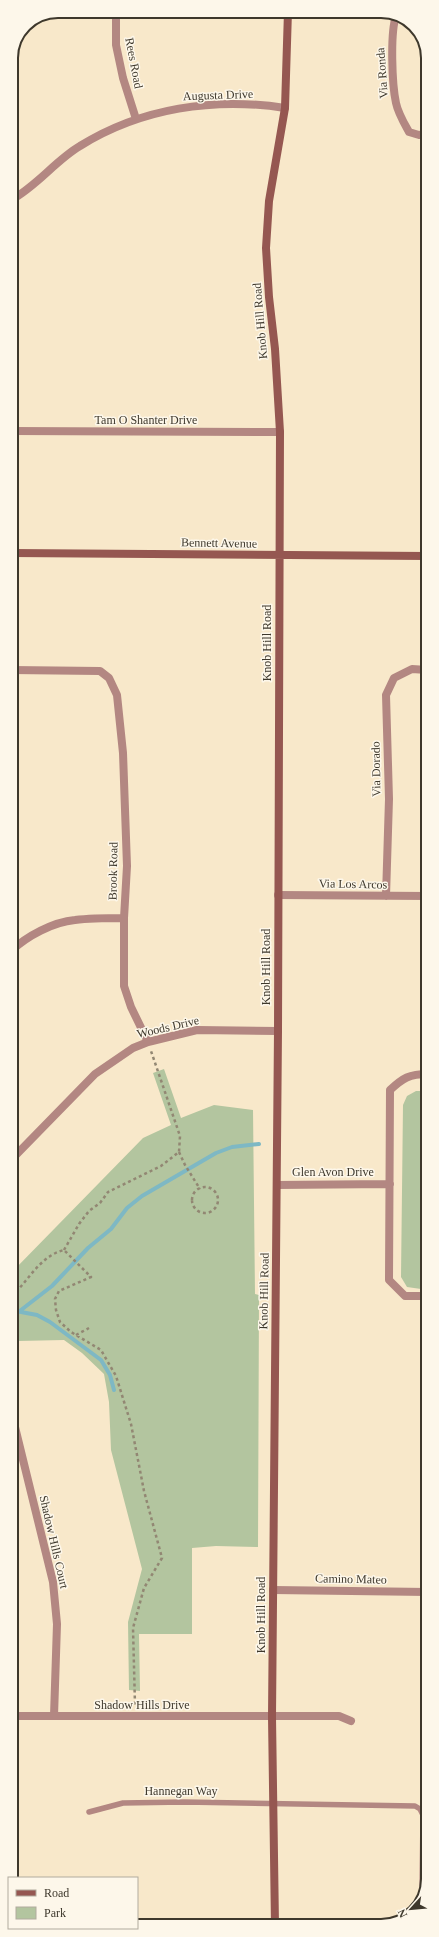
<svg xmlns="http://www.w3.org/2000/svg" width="439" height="1937" viewBox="0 0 439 1937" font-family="'Times New Roman',serif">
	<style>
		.green { fill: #b3c59f }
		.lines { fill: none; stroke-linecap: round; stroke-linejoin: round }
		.stream { stroke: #7eb8c4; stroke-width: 4 }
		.path { stroke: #928773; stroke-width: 2.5; stroke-dasharray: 3 3; stroke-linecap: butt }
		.lane { stroke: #b38782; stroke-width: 5.5 }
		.street { stroke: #b38782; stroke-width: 8 }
		.secondary { stroke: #955751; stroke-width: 8 }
		.labels { text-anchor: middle; stroke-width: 3; stroke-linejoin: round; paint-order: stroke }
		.street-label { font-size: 12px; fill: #3e382c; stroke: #fdf7ea }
		.rim { fill: none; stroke: #3e382c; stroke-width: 2 }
	</style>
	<rect width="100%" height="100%" fill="#f8e8ca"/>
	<path class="green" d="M164,1069L181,1118L214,1105L253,1110L255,1294L259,1295L258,1547L216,1546L192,1548V1634H139L140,1691L129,1690L128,1622L142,1569L111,1450L109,1402L104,1374L82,1353L64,1340L18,1341L14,1380L12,1381V1272L143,1138L171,1125L153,1073Z
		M416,1091H428V1290L407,1287L401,1277L403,1105L407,1096Z"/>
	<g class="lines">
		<path class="stream" d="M21,1312L37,1315L50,1322L101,1360L110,1375L114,1390
			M12,1317L52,1286L88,1248L111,1229L127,1208L142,1196L216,1153L232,1147L259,1144"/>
		<path class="path" d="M179,1152L185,1165L200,1189
			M192 1200a13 13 0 1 1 26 0a13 13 0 1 1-26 0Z
			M64,1250L79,1224L89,1211L100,1203L108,1192L161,1166L179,1152L180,1136L151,1051
			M12,1296C29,1280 40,1256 64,1250L91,1277L59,1291L55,1299L56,1310L60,1322L71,1332L101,1350L116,1376L131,1424L144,1491L162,1558L144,1588L133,1628L135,1705
			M76,1335L89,1328"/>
		<path class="lane" d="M89,1812L123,1803L184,1802L415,1806L420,1809L423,1815L422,1896"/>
		<path class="street" d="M116,11V45L123,78L136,119
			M396,16C390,33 392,85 396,103C398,113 404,123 409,132L419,135L427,134
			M11,200C37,186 56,160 80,146C141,108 214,97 285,108
			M11,431L280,432
			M11,670L100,671L109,678L117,695L123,753L127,866L124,918V986L131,1007L148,1042
			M278,895L428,896
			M386,896L389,799L386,695L394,678L412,669L427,670
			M11,951C27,936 53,922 75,920C91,918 108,918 124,918
			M428,1074C409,1074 403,1078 390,1090L389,1280L405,1296H428
			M12,1159L95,1074L133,1048L148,1042L197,1030L278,1031
			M277,1185L390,1184
			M14,1423L53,1582L57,1624L54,1716
			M273,1590L428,1592
			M12,1716H339L351,1721"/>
		<path class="secondary" d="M11,553L427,556
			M275,1925L272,1717L278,1031L280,432L275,349L269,297L266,248L269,201L285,108L288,11"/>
	</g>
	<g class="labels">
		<g class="street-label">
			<text transform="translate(134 63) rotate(79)" y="4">Rees Road</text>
			<text transform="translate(382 73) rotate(-94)" y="4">Via Ronda</text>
			<text transform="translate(218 95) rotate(-2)" y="4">Augusta Drive</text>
			<text transform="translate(260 321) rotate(-95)" y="4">Knob Hill Road</text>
			<text x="146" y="424">Tam O Shanter Drive</text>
			<text transform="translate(219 543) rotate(1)" y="4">Bennett Avenue</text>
			<text transform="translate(267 643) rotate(-90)" y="4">Knob Hill Road</text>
			<text transform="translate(376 769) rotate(-91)" y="4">Via Dorado</text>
			<text transform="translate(113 871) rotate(-89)" y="4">Brook Road</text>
			<text transform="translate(353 884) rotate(1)" y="4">Via Los Arcos</text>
			<text transform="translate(266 967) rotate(-90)" y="4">Knob Hill Road</text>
			<text transform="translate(168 1027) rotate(-13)" y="4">Woods Drive</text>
			<text x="333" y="1176">Glen Avon Drive</text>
			<text transform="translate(264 1291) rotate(-89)" y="4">Knob Hill Road</text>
			<text transform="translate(54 1542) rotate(77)" y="4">Shadow Hills Court</text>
			<text transform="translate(351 1579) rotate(1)" y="4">Camino Mateo</text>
			<text transform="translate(261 1615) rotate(-90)" y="4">Knob Hill Road</text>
			<text x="142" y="1709">Shadow Hills Drive</text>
			<text x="181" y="1795">Hannegan Way</text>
		</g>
	</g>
	<path d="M0 0H439V1937H0ZM58 18H381A40 40 0 0 1 421 58V1879A40 40 0 0 1 381 1919H58A40 40 0 0 1 18 1879V58A40 40 0 0 1 58 18Z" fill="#fdf7ea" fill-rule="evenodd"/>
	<path class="rim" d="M58 18H381A40 40 0 0 1 421 58V1879A40 40 0 0 1 381 1919H58A40 40 0 0 1 18 1879V58A40 40 0 0 1 58 18Z"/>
	<rect x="8" y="1877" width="130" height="52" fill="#fdf7ea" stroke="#b1ab9e"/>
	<rect x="16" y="1890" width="20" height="6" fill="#955751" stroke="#b1ab9e"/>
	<text x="44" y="1897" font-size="12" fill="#3e382c">Road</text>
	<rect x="16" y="1907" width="20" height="12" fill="#b3c59f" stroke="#b1ab9e"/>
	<text x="44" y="1917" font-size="12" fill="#3e382c">Park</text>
	<g transform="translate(411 1909) rotate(243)" stroke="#fdf7ea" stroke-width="3" paint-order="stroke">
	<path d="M0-3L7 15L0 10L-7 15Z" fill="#3e382c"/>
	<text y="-6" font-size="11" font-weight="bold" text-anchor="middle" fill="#3e382c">N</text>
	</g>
</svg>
